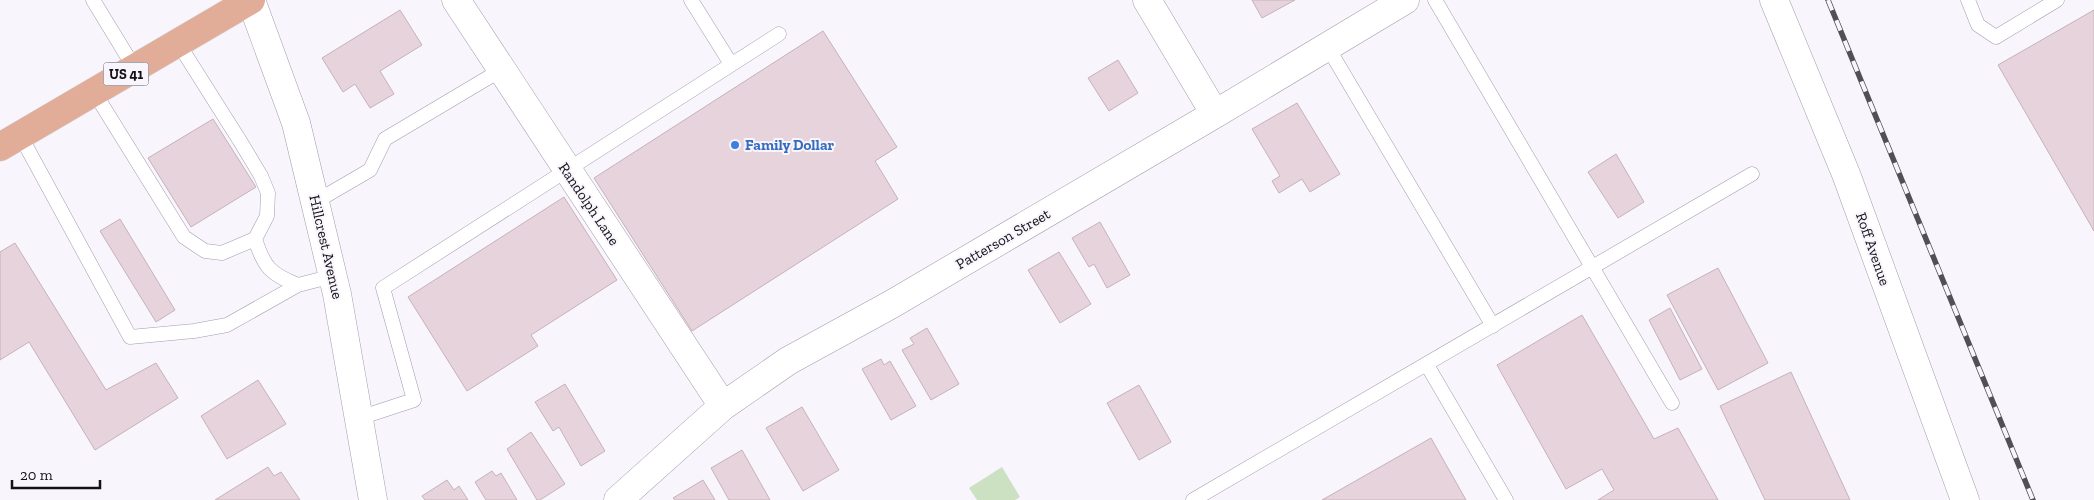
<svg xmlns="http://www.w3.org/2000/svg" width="2094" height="500" viewBox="0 0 2094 500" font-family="'Zilla Slab',serif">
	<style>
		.green { fill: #cbe1c2 }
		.building { fill: #e7d3db; stroke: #c6b2b9 }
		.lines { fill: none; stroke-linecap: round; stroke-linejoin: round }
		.service-casing { stroke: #a39cad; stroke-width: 15 }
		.minor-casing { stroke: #a39cad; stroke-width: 29 }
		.primary-casing { stroke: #d5d4d5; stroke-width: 29 }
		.service { stroke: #fff; stroke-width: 14 }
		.minor { stroke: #fff; stroke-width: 28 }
		.primary { stroke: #e2ad98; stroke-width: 28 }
		.rail-casing { stroke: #524f55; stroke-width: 5.5 }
		.rail { stroke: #f8f5fc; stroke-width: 4; stroke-dasharray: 11; stroke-linecap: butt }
		.shop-dot { fill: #3f7fe0; stroke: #f8f5fc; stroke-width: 2 }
		.labels { text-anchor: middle; stroke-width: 4; stroke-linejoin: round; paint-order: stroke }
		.shield { fill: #f8f5fc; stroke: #58555b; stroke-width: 1 }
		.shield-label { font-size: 14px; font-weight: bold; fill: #131016 }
		.shop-label { font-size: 15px; font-weight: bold; fill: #366cbe; stroke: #f8f5fc; text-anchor: start }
		.street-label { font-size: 15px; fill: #131016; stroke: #f8f5fc }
	</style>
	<rect width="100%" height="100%" fill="#f8f5fc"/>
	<path class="green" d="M1002,467L1020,497L1015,500H977L969,488Z"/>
	<path class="building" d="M1252,0H1295L1262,18Z
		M400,10L422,45L380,71L394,94L370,108L355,84L343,92L322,58Z
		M2094,10V231L1998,65Z
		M823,31L897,147L875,161L898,199L692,331L594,178Z
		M1118,60L1138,93L1109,111L1088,78Z
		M1297,103L1340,174L1310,192L1302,179L1279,193L1272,181L1280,176L1252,129Z
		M213,119L256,187L191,227L148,158Z
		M1616,154L1644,202L1618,218L1588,172Z
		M564,197L617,280L531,335L538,346L467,391L408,297Z
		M120,219L175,310L156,322L100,231Z
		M1100,222L1130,275L1107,288L1094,264L1089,267L1072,238Z
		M15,243L106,390L156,363L178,398L95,450L29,342L0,360V252Z
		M1059,252L1091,304L1060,323L1028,270Z
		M1718,268L1768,363L1718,390L1667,295Z
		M1670,308L1702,369L1680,380L1649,320Z
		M1582,315L1654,439L1678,428L1718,500H1598L1614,490L1602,469L1566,489L1497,365Z
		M927,328L959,384L931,400L902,350L914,344L910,338Z
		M881,359L884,365L890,361L916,406L891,420L862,369Z
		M1791,372L1850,500H1765L1720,406Z
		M258,380L286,424L227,459L201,416Z
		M565,384L605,451L581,466L559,427L553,431L535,402Z
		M1139,385L1171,442L1139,460L1107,403Z
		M802,407L839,470L803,491L766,428Z
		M531,432L565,484L540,500H537L507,449Z
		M1431,438L1466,500H1322Z
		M742,450L770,500H729L711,468Z
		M268,467L274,476L281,472L300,500H215Z
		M492,471L496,476L501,473L517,500H486L475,482Z
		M447,480L454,490L459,486L468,500H425L422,496Z
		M703,480L715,500H675L673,498Z"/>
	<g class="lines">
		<defs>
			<path id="service" d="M93,0L135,69
				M691,0L731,64
				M1435,0L1672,403
				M1968,0L1978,25L1996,37L2057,0
				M1327,46L1493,326
				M94,92L184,237L205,251L222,253L255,239L267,216L268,193L261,176L240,141L178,43
				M20,135L130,337L194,331L227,325L298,285L333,276
				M315,202L370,170L385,139L501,70
				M255,239C264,267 270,274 298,285
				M1427,365L1506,500
				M359,418L414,400L383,288L779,34
				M1193,500L1752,174"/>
			<path id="minor" d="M251,0L296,123L315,202L337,294L373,500
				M456,0L723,406
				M1147,0L1215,114
				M1774,0L1846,174L1965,500
				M618,500L723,406L788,361L892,304L1215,114L1405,0"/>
			<path id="primary" d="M0,147L251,0"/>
		</defs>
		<use href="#service" class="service-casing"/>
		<use href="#minor" class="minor-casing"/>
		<use href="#primary" class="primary-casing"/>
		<use href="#service" class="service"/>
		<use href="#minor" class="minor"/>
		<use href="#primary" class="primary"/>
		<defs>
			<path id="rail" d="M1828,0L2033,500"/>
		</defs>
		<use href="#rail" class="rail-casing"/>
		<use href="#rail" class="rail"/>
	</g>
	<circle class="shop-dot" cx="735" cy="145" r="5"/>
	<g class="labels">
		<rect class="shield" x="103.5" y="62.5" width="45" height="23" rx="4"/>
		<g class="shield-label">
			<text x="126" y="79">US 41</text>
		</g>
		<g class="shop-label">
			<text x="745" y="150">Family Dollar</text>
		</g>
		<g class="street-label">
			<text transform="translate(589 204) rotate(56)" y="5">Randolph Lane</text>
			<text transform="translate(1003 239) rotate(-30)" y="5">Patterson Street</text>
			<text transform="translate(326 247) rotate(77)" y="5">Hillcrest Avenue</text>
			<text transform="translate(1873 249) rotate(71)" y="5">Roff Avenue</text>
		</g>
	</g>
	<path d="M12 480v8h88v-8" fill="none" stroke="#131016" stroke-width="2.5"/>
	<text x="20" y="480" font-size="15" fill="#131016" stroke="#f8f5fc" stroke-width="4" paint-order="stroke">20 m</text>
</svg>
